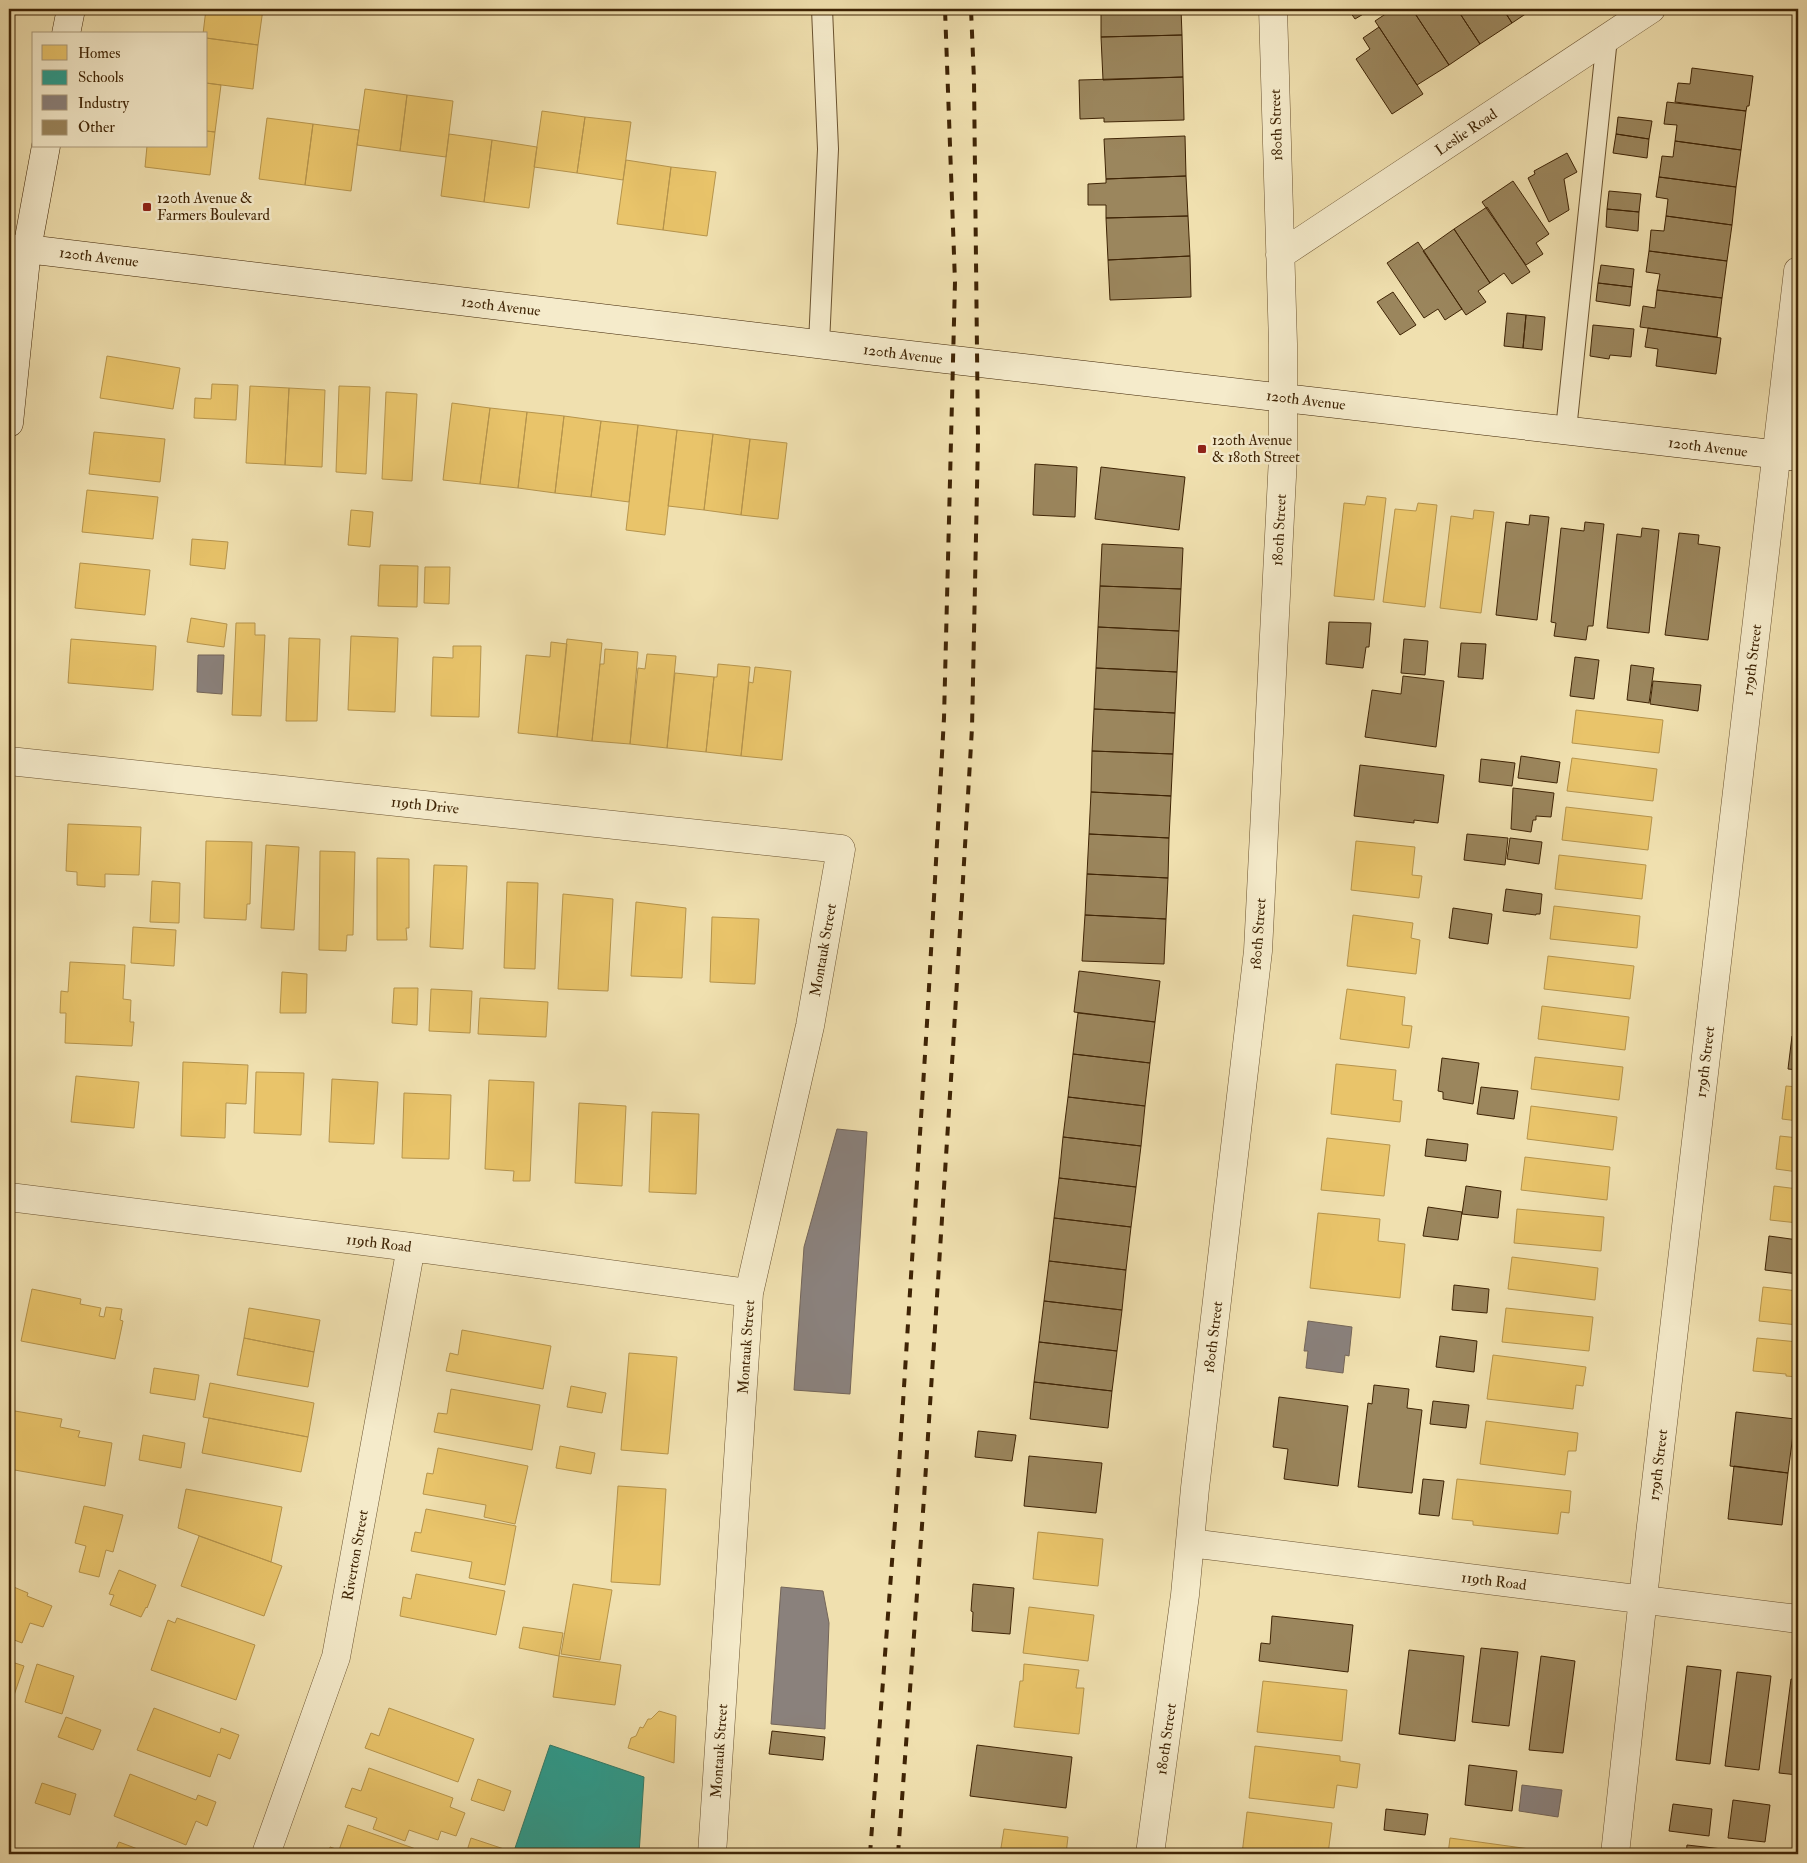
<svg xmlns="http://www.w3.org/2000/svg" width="1807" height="1863" viewBox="0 0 1807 1863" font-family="'IM FELL Double Pica',serif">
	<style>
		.homes { fill: #e9c46a; stroke: #b6944c }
		.schools { fill: #2a9d8f; stroke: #307966 }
		.industry { fill: #8a817c; stroke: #746558 }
		.building { fill: #9b865d; stroke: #3f2405 }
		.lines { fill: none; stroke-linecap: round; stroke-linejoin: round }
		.lane-casing { stroke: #6b5330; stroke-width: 22 }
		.street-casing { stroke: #6b5330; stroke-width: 29 }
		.secondary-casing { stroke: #3f2405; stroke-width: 29 }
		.lane { stroke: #f5ebcb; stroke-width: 20 }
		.street { stroke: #f5ebcb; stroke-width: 28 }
		.secondary { stroke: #f5ebcb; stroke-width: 28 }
		.rail { stroke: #3f2405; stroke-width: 4; stroke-dasharray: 9 9; stroke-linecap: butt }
		.poi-dot { fill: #8f2418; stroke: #f5ebcb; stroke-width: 2 }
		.labels { text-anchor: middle; stroke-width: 5; stroke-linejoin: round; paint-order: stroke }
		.street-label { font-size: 15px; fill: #3f2405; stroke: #f5ebcb }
		.poi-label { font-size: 15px; fill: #3f2405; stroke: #f5ebcb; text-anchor: start }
	</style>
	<rect width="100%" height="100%" fill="#f0e0af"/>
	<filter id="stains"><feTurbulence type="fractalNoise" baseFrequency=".004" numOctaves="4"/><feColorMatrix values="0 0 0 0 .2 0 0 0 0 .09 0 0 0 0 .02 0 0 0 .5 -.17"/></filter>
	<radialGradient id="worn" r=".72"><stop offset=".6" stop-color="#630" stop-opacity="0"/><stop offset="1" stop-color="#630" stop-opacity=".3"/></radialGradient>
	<path class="homes" d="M206,9H263L258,45L206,38V34H203Z
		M206,38L258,45L253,89L206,83Z
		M206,83L221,85L215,132L206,131Z
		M365,89L407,95L400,151L357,145Z
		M407,95L453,101L446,157L400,151Z
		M542,111L585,117L577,173L534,167Z
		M585,117L631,122L623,180L577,173Z
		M267,118L313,124L305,185L259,179Z
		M313,124L359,130L351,191L305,185Z
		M206,131L215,132L210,175L145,167L147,146H206Z
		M449,134L492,140L484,202L441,196Z
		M492,140L537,147L529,208L484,202Z
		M626,160L671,167L663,230L617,224Z
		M671,167L716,172L707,236L663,230Z
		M107,356L180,368L173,409L100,398Z
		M212,384L238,385L236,420L194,418L195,398L211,399Z
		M250,386L289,388L285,465L246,463Z
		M339,386L370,387L366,474L336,472Z
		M289,388L325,390L322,467L285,465Z
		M386,392L417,394L412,481L382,479Z
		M452,403L490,408L480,484L443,480Z
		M490,408L527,412L518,488L480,484Z
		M527,412L564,416L555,493L518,488Z
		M564,416L601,421L591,497L555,493Z
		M601,421L638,425L629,502L591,497Z
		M638,425L677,430L665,535L626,530Z
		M677,430L713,434L704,510L668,506Z
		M94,432L165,439L160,482L89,474Z
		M713,434L750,439L741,515L704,510Z
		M750,439L787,443L778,519L741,515Z
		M87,490L158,497L153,539L82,532Z
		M1367,496L1386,498L1374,600L1334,596L1344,503L1365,505Z
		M1418,503L1437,505L1425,607L1383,602L1395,509L1416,511Z
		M351,510L373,512L370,547L348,545Z
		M1474,510L1494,512L1481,613L1440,608L1451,516L1473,519Z
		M192,539L228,542L225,569L190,565Z
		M80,563L150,570L145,615L75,608Z
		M380,565L418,566L417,607L378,606Z
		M425,567H450L449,604L424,603Z
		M191,618L227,624L224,647L187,642Z
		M236,623H255V635H265L261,716L232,715Z
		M351,636L398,638L395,712L348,710Z
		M289,638L320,639L317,721H286Z
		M71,639L156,646L153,690L68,683Z
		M567,639L602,643L592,741L557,737Z
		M551,642L567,644L557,737L518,733L526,655L550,657Z
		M453,646H481L479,717L431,716L433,657L453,658Z
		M605,649L638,652L630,744L592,741L600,664H604Z
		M647,654L676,656L667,748L630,744L638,668L645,669Z
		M718,664L750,667L741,756L706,752L714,677H717Z
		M755,667L791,671L782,760L741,756L749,682L753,683Z
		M675,673L714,677L706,752L667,748Z
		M1576,710L1663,720L1659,753L1572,743Z
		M1572,758L1657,769L1653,801L1567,791Z
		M1566,807L1652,817L1648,850L1562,840Z
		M68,824L141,827L139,875L105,874V887L77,885V872L66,871Z
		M206,841L252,842L250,904H247L246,920L204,918Z
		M1356,841L1415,847L1412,875L1422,876L1419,898L1351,890Z
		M266,845L299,847L294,930L261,928Z
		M320,851L355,852L353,935H347L346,951L319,950Z
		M1559,855L1646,865L1642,899L1555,889Z
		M377,858L409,859V928H406L407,940H377Z
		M434,865L467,866L463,949L430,947Z
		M152,881L180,883L179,923L150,922Z
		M507,882L538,883L535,969L504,968Z
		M563,894L613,899L608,991L558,989Z
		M636,902L686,908L682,978L631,976Z
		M1554,906L1640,916L1637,948L1550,939Z
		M1353,915L1413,923L1411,938L1420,940L1416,974L1347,966Z
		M712,917L759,919L755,984L710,982Z
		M133,927L176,930L174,966L131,963Z
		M1548,956L1634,966L1630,999L1544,989Z
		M70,962L125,965L123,999L131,1000L130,1022H134L132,1046L65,1043L66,1013H60L61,991L68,992Z
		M282,972L307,974L306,1013H280Z
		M1798,986V1019L1794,1018Z
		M394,988H418L417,1025L392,1023Z
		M431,989L472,991L470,1033L429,1031Z
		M1347,989L1405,997L1402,1025L1412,1026L1409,1048L1340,1039Z
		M480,998L548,1002L546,1037L478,1034Z
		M1542,1006L1629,1017L1625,1050L1538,1039Z
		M1535,1057L1623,1067L1619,1100L1531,1089Z
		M183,1062L248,1065L246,1104L226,1103L225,1138L181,1136Z
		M1336,1064L1396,1070L1393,1100L1402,1101L1400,1122L1331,1114Z
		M256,1072L304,1073L301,1135L254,1133Z
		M76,1076L139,1082L134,1128L71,1122Z
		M332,1079L378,1082L374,1144L329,1142Z
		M489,1080L534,1082L530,1181H513L514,1171L485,1169Z
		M1786,1086L1798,1087V1121L1782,1119Z
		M404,1093L451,1095L449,1159L402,1158Z
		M579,1103L626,1106L622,1186L575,1183Z
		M1531,1106L1617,1117L1613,1150L1527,1139Z
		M652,1112L699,1114L696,1194L649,1192Z
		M1780,1136L1798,1138V1172L1776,1169Z
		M1327,1138L1390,1145L1384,1196L1321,1190Z
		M1525,1157L1610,1167L1607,1200L1521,1190Z
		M1774,1186L1798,1189V1223L1770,1220Z
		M1517,1209L1604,1217L1601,1251L1514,1243Z
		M1318,1213L1380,1219L1378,1241L1405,1244L1400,1298L1310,1288Z
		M1512,1257L1598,1268L1595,1300L1508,1289Z
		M1763,1287L1798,1291V1325L1759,1321Z
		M32,1289L81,1299L80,1304L101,1308L99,1316L104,1317L106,1307L122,1309L120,1320L123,1321L115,1359L21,1341Z
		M249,1308L320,1320L314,1352L244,1338Z
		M1506,1308L1593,1317L1589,1351L1502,1342Z
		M462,1330L551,1346L543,1389L446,1371L450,1353L458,1355Z
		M244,1338L314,1352L308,1387L237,1375Z
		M1757,1338L1798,1342V1377L1786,1376V1374L1753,1371Z
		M629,1353L677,1357L668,1454L621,1450Z
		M1493,1355L1586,1367L1583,1386L1576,1385L1573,1409L1487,1399Z
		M154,1368L199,1375L195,1400L150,1393Z
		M210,1383L314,1403L308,1437L203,1417Z
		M571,1386L606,1393L602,1413L567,1407Z
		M451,1389L540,1405L532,1450L434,1432L438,1413L447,1414Z
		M9,1410L62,1419L60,1427L80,1431L78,1437L112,1443L105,1486L9,1469Z
		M209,1418L308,1437L301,1472L202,1453Z
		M1486,1421L1578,1433L1576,1451H1568L1565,1475L1480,1464Z
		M143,1435L185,1443L181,1468L139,1460Z
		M560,1446L595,1453L591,1474L556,1468Z
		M438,1448L528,1466L515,1524L484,1517L486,1505L423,1494L427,1473L433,1474Z
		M1457,1479L1571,1491L1569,1513L1561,1512L1558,1534L1473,1525V1521L1452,1519Z
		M618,1486L666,1489L660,1585L611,1582Z
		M186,1489L282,1507L271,1562L178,1528Z
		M84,1506L123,1515L113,1552L106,1550L99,1577L79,1572L86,1546L75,1543Z
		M426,1509L516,1526L505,1585L469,1578L472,1562L411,1551L415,1532L421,1533Z
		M1038,1532L1103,1539L1098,1586L1033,1579Z
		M199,1536L282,1566L264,1616L181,1586Z
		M119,1570L156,1585L147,1608L146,1607L141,1617L110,1605L114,1595L109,1594Z
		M416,1574L505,1591L496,1635L400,1616L403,1597L411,1599Z
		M9,1582L11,1583L9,1585L28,1593L27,1596L52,1606L43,1627L30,1623L22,1643L9,1638Z
		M573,1584L612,1590L600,1660L561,1654Z
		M1029,1607L1094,1615L1088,1661L1023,1653Z
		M177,1618L255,1645L236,1700L151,1670L168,1620L175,1623Z
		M523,1627L563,1633L559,1656L519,1648Z
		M559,1656L621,1665L615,1705L553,1697Z
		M9,1661L24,1666L9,1710Z
		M37,1664L74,1676L62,1714L25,1702Z
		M1024,1664L1079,1670L1076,1688H1084L1079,1734L1014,1727L1020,1681H1023Z
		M1263,1681L1347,1690L1342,1741L1257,1732Z
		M154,1708L220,1733L221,1728L239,1735L230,1759L218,1754L210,1777L137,1750Z
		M389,1708L474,1739L458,1782L365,1748L371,1733L379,1736Z
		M659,1711L676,1716L674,1763L628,1748L631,1738L636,1736L640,1727L643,1728L648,1719H651Z
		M66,1717L101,1730L93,1750L58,1737Z
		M1255,1746L1340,1756V1761L1360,1764L1357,1788L1337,1785L1334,1808L1249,1798Z
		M369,1768L453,1798L450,1807L465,1813L456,1836L441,1831L438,1840L409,1830L405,1841L373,1829L377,1818L345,1807L352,1788L361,1791Z
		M130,1774L196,1800L198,1795L216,1802L207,1826L196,1821L186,1845L114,1816Z
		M478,1779L511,1791L504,1811L471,1800Z
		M42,1783L76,1794L70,1815L35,1803Z
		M1247,1812L1332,1823L1328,1854H1242Z
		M348,1825L430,1854H328L330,1847L339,1850Z
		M1004,1829L1068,1837L1066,1854H1000Z
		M471,1838L510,1851L509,1854H466Z
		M1450,1838L1537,1850L1536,1854H1448Z
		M119,1842L151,1854H114Z"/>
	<path class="schools" d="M550,1745L644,1777L639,1854H513Z"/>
	<path class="industry" d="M198,655H224L222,694L197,692Z
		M837,1129L867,1132L850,1394L794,1390L804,1247Z
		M1308,1321L1352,1327L1349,1356L1345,1355L1343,1373L1306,1368L1308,1351H1304Z
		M781,1587L823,1591L829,1623L825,1729L771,1724Z
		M1522,1785L1562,1790L1558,1817L1519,1811Z"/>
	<path class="building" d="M1101,9H1181L1182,35L1101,37Z
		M1348,9H1369L1370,10L1355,19Z
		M1393,9H1412L1449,65L1417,85L1375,21Z
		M1412,9H1457L1480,44L1449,65Z
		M1457,9H1503L1512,23L1480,44Z
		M1503,9H1533L1512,23Z
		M1379,27L1423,94L1392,114L1356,59L1370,49L1363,38Z
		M1182,35L1183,77L1103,80L1101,37Z
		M1692,68L1753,76L1749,106H1747L1746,111L1675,102L1678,83L1690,84Z
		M1183,77L1184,120L1104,122V118L1080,119L1079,80Z
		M1667,102L1746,111L1741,150L1675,141L1677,125L1664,124Z
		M1618,117L1652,121L1649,139L1616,134Z
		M1616,134L1649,139L1647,158L1613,153Z
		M1185,136L1186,176L1106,179L1104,139Z
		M1675,141L1741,150L1736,187L1659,177L1662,156L1673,157Z
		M1567,153L1577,172L1564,179L1569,210L1549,222L1528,178L1535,174L1534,171Z
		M1186,176L1188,216L1106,218V205H1088V184L1106,183V179Z
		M1659,177L1736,187L1732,225L1666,216L1668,199L1656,197Z
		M1513,181L1549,234L1536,243L1543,254L1526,265L1482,202Z
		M1609,191L1641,194L1639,212L1607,209Z
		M1487,207L1530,272L1512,284L1504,273L1490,283L1454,229Z
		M1607,209L1639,212L1638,231L1606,227Z
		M1188,216L1190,256L1108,260L1106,218Z
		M1666,216L1732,225L1727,261L1649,251L1651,230L1664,231Z
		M1454,229L1490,283L1478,291L1486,302L1466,315L1423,251Z
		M1418,242L1462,309L1445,320L1438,309L1424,318L1387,263Z
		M1649,251L1727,261L1722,298L1657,290L1660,274L1646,272Z
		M1190,256L1191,297L1110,300L1108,260Z
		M1601,265L1634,269L1632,287L1598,283Z
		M1598,283L1632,287L1630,306L1596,301Z
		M1657,290L1722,298L1717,337L1640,327L1643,306L1655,308Z
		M1393,292L1416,325L1400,335L1377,302Z
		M1507,313L1526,315L1523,348L1504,346Z
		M1526,315L1545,317L1542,350L1523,348Z
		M1593,325L1634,329L1631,357L1610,355L1609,359L1590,356Z
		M1648,328L1721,338L1716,374L1656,366L1658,349L1645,347Z
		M1035,464L1077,467L1075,517L1033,515Z
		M1101,467L1185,477L1179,530L1095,519Z
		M1530,515L1549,517L1537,620L1496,615L1506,522L1529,525Z
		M1585,522L1604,524L1593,626H1588L1586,640L1554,636L1556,623L1551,622L1561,528L1584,531Z
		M1642,528L1659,530L1649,633L1607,628L1617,534L1641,537Z
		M1679,533L1699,535L1698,544L1720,547L1708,640L1665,635Z
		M1102,544L1183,548L1181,589L1100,586Z
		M1100,586L1181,589L1179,631L1098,627Z
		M1329,622L1371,623L1369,647H1366L1363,668L1326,664Z
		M1098,627L1179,631L1177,672L1096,668Z
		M1404,639L1428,641L1425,675L1401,673Z
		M1461,643L1486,644L1483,679L1458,677Z
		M1575,657L1599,660L1594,699L1570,696Z
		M1631,665L1654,668L1649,703L1627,700Z
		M1096,668L1177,672L1175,713L1094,709Z
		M1403,676L1444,681L1436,747L1365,737L1372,690L1401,694Z
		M1653,681L1701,685L1698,711L1650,704Z
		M1094,709L1175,713L1173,754L1092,751Z
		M1092,751L1173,754L1171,796L1091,792Z
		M1521,756L1560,762L1557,783L1518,778Z
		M1481,759L1515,763L1512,786L1479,782Z
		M1360,765L1444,775L1438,823L1414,820V823L1354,816Z
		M1513,788L1554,793L1551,817L1536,816V820H1533L1531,832L1511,829Z
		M1091,792L1171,796L1169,838L1089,834Z
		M1089,834L1169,838L1168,878L1087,874Z
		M1467,834L1508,838L1505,865L1464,860Z
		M1510,838L1542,842L1539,864L1507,859Z
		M1087,874L1168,878L1166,919L1085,915Z
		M1506,889L1542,894L1540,914H1536V915L1503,911Z
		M1453,908L1492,914L1488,944L1449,938Z
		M1085,915L1166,919L1164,964L1082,961Z
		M1079,971L1160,981L1155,1022L1074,1012Z
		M1078,1013L1155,1022L1150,1063L1073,1054Z
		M1792,1036L1798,1037V1070L1788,1069Z
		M1073,1054L1150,1063L1145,1106L1068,1097Z
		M1442,1058L1479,1063L1473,1104L1443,1099V1092L1438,1091Z
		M1481,1087L1518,1091L1514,1119L1477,1114Z
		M1068,1097L1145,1106L1141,1146L1063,1137Z
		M1063,1137L1141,1146L1136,1187L1059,1178Z
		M1427,1139L1468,1144L1466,1161L1425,1156Z
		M1059,1178L1136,1187L1131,1227L1054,1218Z
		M1466,1186L1501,1191L1498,1218L1462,1214Z
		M1428,1207L1462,1212L1458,1240L1423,1236Z
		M1054,1218L1131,1227L1126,1270L1049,1261Z
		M1769,1236L1798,1240V1274L1765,1270Z
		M1049,1261L1126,1270L1122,1310L1044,1301Z
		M1454,1285L1489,1289L1487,1313L1452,1310Z
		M1044,1301L1122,1310L1117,1351L1039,1342Z
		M1440,1336L1477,1341L1474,1372L1436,1367Z
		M1039,1342L1117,1351L1112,1391L1034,1382Z
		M1034,1382L1112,1391L1108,1428L1030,1419Z
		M1374,1385L1409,1389L1407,1408L1422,1410L1412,1493L1358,1487L1368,1403L1372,1404Z
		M1279,1397L1348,1406L1338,1486L1284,1479L1288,1449L1273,1447Z
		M1433,1401L1469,1405L1466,1428L1430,1424Z
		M1736,1412L1795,1419L1788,1473L1730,1466Z
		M978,1431L1016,1435L1012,1461L975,1457Z
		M1029,1456L1102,1463L1096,1513L1024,1506Z
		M1734,1466L1788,1473L1782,1525L1728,1519Z
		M1423,1479L1444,1481L1439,1516L1419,1514Z
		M1798,1499V1549H1793Z
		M973,1584L1014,1588L1010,1634L972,1631L973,1612L971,1611Z
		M1272,1616L1353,1625L1348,1672L1259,1661L1261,1643L1270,1644Z
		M1481,1648L1518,1652L1509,1726L1472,1722Z
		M1409,1650L1464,1656L1455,1741L1399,1734Z
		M1541,1656L1575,1661L1563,1753L1529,1750Z
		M1687,1666L1721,1670L1710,1764L1676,1760Z
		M1737,1672L1771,1676L1759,1770L1725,1766Z
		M1791,1679L1798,1680V1775L1779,1773Z
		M772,1731L825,1737L823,1760L769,1754Z
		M977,1745L1072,1757L1066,1808L970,1796Z
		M1469,1765L1517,1771L1512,1811L1465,1805Z
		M1733,1800L1770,1805L1765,1842L1728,1838Z
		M1673,1804L1712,1809L1709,1836L1669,1831Z
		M1386,1809L1428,1814L1425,1835L1384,1830Z
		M1687,1845L1767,1854H1686Z"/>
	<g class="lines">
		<defs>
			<path id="lane" d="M819,344L828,149L822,9
				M1566,430L1607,38"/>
			<path id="street" d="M1280,255L1651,9
				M9,761L841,849L810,1026L749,1293L712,1854
				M9,1197L411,1247L749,1293
				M1190,1543L1798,1619
				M266,1854L336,1657L411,1247
				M1150,1854L1185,1595L1195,1488L1258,951L1283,457V344L1273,9
				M1615,1854L1650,1534L1798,271"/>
			<path id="secondary" d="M66,34L71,9
				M9,249H27L875,351L1798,457
				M9,423L27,249L46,146"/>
		</defs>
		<use href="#lane" class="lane-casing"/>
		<use href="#street" class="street-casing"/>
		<use href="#secondary" class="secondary-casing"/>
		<use href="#lane" class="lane"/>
		<use href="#street" class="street"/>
		<use href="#secondary" class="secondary"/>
		<path class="rail" d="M870,1854L898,1482L927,1023L944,718L955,282L945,9
			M898,1854L924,1498L953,1048L972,728L978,440L974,80L971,9"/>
	</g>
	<g class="poi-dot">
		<rect x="142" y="202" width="10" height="10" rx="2.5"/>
		<rect x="1197" y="444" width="10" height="10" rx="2.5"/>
	</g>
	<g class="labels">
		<g class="street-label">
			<text transform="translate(1276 125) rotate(-92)" y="5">180th Street</text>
			<text transform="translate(1466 132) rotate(-34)" y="5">Leslie Road</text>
			<text transform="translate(99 257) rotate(7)" y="5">120th Avenue</text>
			<text transform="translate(501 306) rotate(7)" y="5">120th Avenue</text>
			<text transform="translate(903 354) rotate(7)" y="5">120th Avenue</text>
			<text transform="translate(1306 400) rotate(7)" y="5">120th Avenue</text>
			<text transform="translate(1708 447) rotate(7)" y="5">120th Avenue</text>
			<text transform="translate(1279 530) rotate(-87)" y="5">180th Street</text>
			<text transform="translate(1752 660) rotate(-83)" y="5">179th Street</text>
			<text transform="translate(425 805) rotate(6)" y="5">119th Drive</text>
			<text transform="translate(1258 934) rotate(-86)" y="5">180th Street</text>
			<text transform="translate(823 950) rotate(-80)" y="5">Montauk Street</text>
			<text transform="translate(1705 1062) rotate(-83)" y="5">179th Street</text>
			<text transform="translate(379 1243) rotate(7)" y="5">119th Road</text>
			<text transform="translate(1213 1337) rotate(-83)" y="5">180th Street</text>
			<text transform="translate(746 1347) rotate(-86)" y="5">Montauk Street</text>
			<text transform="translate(1658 1465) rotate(-83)" y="5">179th Street</text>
			<text transform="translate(355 1555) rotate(-80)" y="5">Riverton Street</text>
			<text transform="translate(1494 1581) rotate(7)" y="5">119th Road</text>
			<text transform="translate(1166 1739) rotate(-82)" y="5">180th Street</text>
			<text transform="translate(719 1751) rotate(-86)" y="5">Montauk Street</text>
		</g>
		<g class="poi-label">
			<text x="157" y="203">120th Avenue &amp;<tspan x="157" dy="17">Farmers Boulevard</tspan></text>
			<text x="1212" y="445">120th Avenue<tspan x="1212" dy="17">&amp; 180th Street</tspan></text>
		</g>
	</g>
	<rect width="1807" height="1863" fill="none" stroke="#f0e0af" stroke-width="30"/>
	<rect x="10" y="10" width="1787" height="1843" fill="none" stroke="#3f2405" stroke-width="2.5"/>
	<rect x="15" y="15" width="1777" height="1833" fill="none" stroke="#3f2405"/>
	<rect x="32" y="32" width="175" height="115" fill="#f5ebcb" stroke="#ac9b7c"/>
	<rect x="42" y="45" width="25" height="15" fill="#e9c46a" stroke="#ac9b7c"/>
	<text x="78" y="58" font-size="15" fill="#3f2405">Homes</text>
	<rect x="42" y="70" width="25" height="15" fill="#2a9d8f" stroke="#ac9b7c"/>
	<text x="78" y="82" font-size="15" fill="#3f2405">Schools</text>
	<rect x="42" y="95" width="25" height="15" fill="#8a817c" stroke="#ac9b7c"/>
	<text x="78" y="108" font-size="15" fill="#3f2405">Industry</text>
	<rect x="42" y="120" width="25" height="15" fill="#9b865d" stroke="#ac9b7c"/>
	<text x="78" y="132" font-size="15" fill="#3f2405">Other</text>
	<rect width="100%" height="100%" filter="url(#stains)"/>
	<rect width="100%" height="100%" fill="url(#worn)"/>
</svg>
